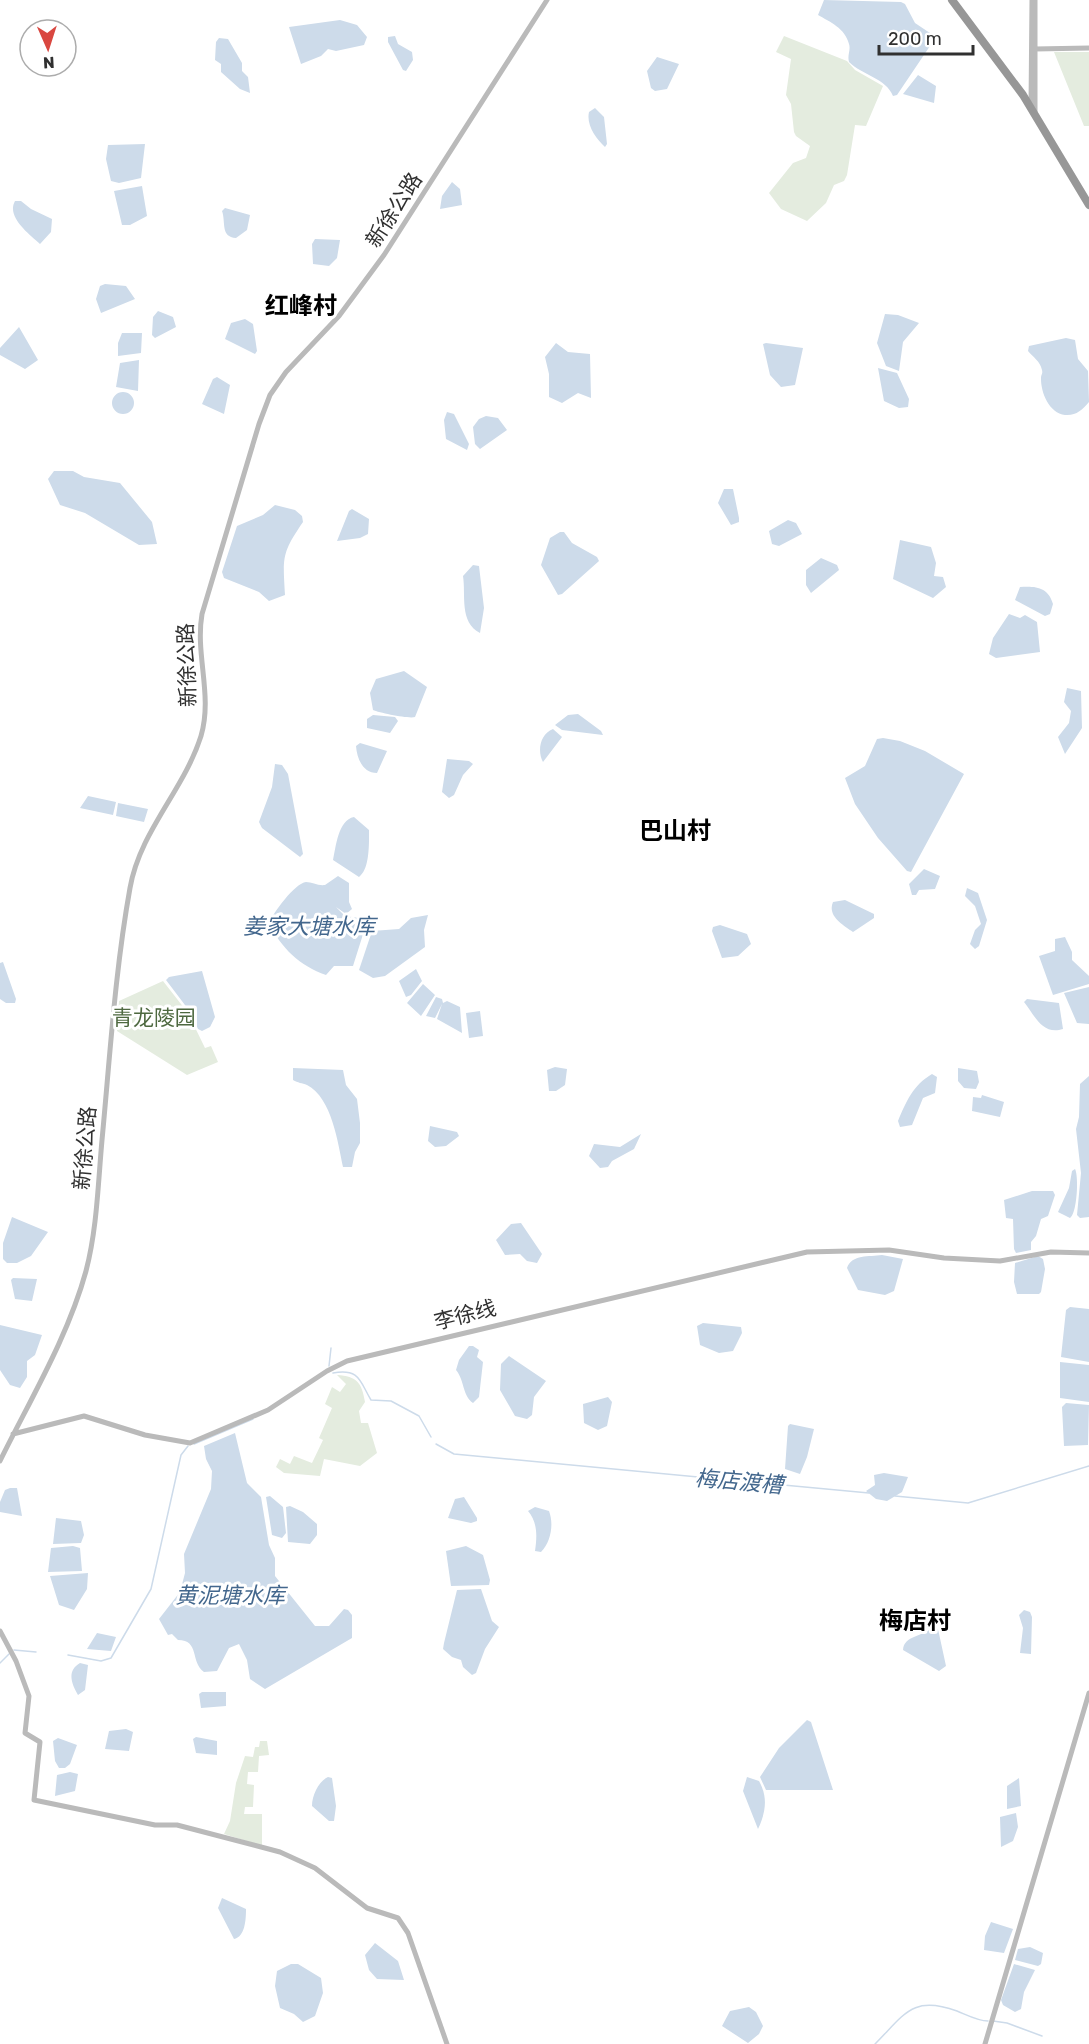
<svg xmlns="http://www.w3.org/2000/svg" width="1089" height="2044" viewBox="0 0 1089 2044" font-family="Rubik,'Noto Sans SC',sans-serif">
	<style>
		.green { fill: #e4ecdf }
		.water { fill: #cddbea }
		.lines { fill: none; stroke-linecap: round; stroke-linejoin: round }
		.stream { stroke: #cddbea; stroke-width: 1.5 }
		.secondary { stroke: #bababa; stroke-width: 5 }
		.highway { stroke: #979797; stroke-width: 8 }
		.labels { text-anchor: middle; stroke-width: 6; stroke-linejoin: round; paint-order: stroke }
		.street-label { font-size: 21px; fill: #303030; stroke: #fff }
		.park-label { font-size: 21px; fill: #4e6940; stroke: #fff }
		.water-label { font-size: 22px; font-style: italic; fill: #43678d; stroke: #fff }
		.quarter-label { font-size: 24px; font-weight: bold; fill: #000; stroke: #fff }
	</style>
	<rect width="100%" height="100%" fill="#fff"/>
	<path class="green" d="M784,36L847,61L855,70L883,86L866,126L855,125L847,175L844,181L834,185L826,203L807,221L781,209L769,193L793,163L806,158L810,146L796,136L794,132L791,104L786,95L791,59L776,52Z
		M1054,52H1089V126H1084Z
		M163,981L188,1013L205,1048L211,1046L218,1062L187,1075L117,1031L119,1001Z
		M337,1375C357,1376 362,1383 365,1402L359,1411L361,1423H368L377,1453L360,1466L324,1459L320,1476L284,1473L276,1467L280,1459L290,1464L294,1456L312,1463L323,1440L319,1438L332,1408L325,1404L332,1387L340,1392L346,1384Z
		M260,1741H267L269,1755L259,1756L258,1772H248L247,1784L254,1785L253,1807H245L244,1814H262V1846L224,1834L230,1821L236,1783L245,1756L253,1757L255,1747H259Z"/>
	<path class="water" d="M824,0L901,2L905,4L915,23L930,33L929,41L932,43L897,95L893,96C886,78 862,75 849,62C847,55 851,50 849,44C845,28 830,22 818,15Z
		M340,20L357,25L367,37L364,45L336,51L328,49L321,56L301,64L289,27Z
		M395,36L398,44L412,52L413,60L406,71L403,70L388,42V37Z
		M219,38L228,39L242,63V71L248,77L250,93L240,89L221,72V64L215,60L216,42Z
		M657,57L679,64L667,89L655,91L651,88L647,71Z
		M918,75L936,86L934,103L903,94Z
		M595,108L604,117L607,144L605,147C596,139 586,125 589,112Z
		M145,144L141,178L119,183L111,181L106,159L108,145Z
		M452,182L460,189L462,205L440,209L442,196Z
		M142,186L147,216L130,225H122L114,191Z
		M15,201H21L31,209L52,219L51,232L40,244C29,234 6,217 15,201Z
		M225,208L250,215L247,230L236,238C220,237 226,222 222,211Z
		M315,239L340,240L337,258L329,266L313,264L312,244Z
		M105,284L126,286L135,299L101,313L96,299L100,286Z
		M158,311L173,317L176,327L155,338L152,335L153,317Z
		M885,314L898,315L919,323L903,342L899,371L886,366L877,343Z
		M245,319L253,324L257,351L255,354L225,339L231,323Z
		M19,327L38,360L25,369L0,355V348Z
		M122,333H142L141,353L118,356V343Z
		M1066,338L1075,340L1078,359L1088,371L1089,402C1082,410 1076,416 1065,415C1049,413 1041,393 1041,379C1041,374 1043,374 1042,370C1040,361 1033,357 1028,351L1029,346Z
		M556,343L568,352L590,354L591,398L578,393L562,403L549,397V374L545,357Z
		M766,343L803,348L795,385L781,387L770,375L763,344Z
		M139,360L138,391L116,387L120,363Z
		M878,368L897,373L909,399L908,407L899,408L884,401Z
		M217,377L230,385L224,414L202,404L213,379Z
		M112 403a11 11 0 1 1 22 0a11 11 0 1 1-22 0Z
		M447,412L454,414L469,444L467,450L446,439L444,420Z
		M486,416L498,418L507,430L480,449L475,444L473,427L479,419Z
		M54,471H73L84,477L120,483L152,522L157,544L139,545L85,513L60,505L48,479Z
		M724,489H733L739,518V522L731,525L718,503Z
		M275,505L295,510L302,516L303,522C281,554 283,558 285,595L269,601L259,592L224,578L222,572L237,526L263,515Z
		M352,509L369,519L368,534L360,538L337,541L349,511Z
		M788,520L796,523L802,534L779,546L772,544L769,531Z
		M560,532H564L572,543L597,557L599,561L562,594L558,595L541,565L550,538Z
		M900,540L931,547L936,563L934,576L943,577L946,587L933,598L893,579Z
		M821,558L837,565L839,570L811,593L806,585V570Z
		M473,565L479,566L484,608L480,633C459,622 466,595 463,576Z
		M1020,587C1036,586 1048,587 1053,604L1050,614L1045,616L1015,600Z
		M1009,614L1020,618L1025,615L1037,622L1040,652L996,658L989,654L993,638Z
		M404,671L427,687L415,717C409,719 380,713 373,710L370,693L376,679Z
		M1067,688L1081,691L1082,728L1065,754L1058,737L1069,723L1071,711L1064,702Z
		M578,714L601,731L603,735L562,730L555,725L568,715Z
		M373,715L395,717L398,721L390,733L367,728V719Z
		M553,729L562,737L543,762C537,751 540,734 553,729Z
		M883,738L900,741L925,751L964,774L911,872L907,871L878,838L855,804L845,778L865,766L877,739Z
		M360,743L387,751L377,773C363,773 357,759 356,746Z
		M447,759L469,761L473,764L463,775L454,795L449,798L442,792Z
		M275,764L282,765L288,774L303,854L300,857L262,828L259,822L272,787Z
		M88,796L116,802L113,815L80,808Z
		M118,803L148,809L144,822L116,816Z
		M354,817L369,830C369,843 370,869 359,877L333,860C336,847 338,820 354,817Z
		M924,869L940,876L935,889L919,890L916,895H912L909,884Z
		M338,876L349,883V902L352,909L346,914L336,907L345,916L359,918L365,928L353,966H334L326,975C300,966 281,948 269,923C273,913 295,883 306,882C312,882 318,886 325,885Z
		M967,888L978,893L987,920L979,946L975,949L970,944L975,930L981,924L975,906L965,896Z
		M845,900L874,914V918L853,932C843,925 827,916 833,902Z
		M428,915L424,930L425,947L385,976L373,978L359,970L372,931L399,929L411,918Z
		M720,925L747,934L751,944L738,956L722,958L712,931L713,927Z
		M1065,937L1072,952V960L1089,976V984L1053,995L1039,956L1055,951V939Z
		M3,962L16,999L15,1003H6L0,999V963Z
		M416,969L422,981L411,995L406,997L399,981Z
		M202,971L215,1017L210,1027L202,1031L198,1029L191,1013L166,980L169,977Z
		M423,984L435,995L421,1016L407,1003Z
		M1089,987V1024L1077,1023L1064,993Z
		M436,997L442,999L443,1003L447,1001L460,1007L462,1033L437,1019L442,1004L435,1018L426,1016Z
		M1027,999L1059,1003L1063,1029C1042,1036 1034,1014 1024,1002Z
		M480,1011L483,1036L469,1038L466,1013Z
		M555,1067L567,1069L565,1085L556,1091H549L547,1070Z
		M293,1068L343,1070L346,1085L357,1099L360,1123V1143L355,1152L352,1167H343C338,1143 332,1098 307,1085C302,1083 298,1083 293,1080Z
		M958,1068L977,1071L979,1082L976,1089L964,1088L958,1081Z
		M932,1074L937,1077L935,1093L923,1098L912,1125L900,1127L898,1121C906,1102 913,1085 932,1074Z
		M1089,1076V1217L1080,1218L1077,1215L1081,1173L1076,1129L1079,1117L1080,1084Z
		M982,1095L1004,1102L1000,1117L972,1111L973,1097L981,1098Z
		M430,1126L457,1132L459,1136L446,1146L435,1147L428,1141Z
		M641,1134L634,1149L612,1161L608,1167L600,1168L589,1156L594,1144L620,1147Z
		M1075,1169C1079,1176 1077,1214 1070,1218L1058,1212L1069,1188L1072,1171Z
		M1032,1191H1053L1055,1195L1048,1216L1041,1219L1036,1236L1031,1242V1250L1016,1253L1014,1249L1013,1219L1006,1218L1004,1200Z
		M12,1217L48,1232L31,1256L17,1263H7L3,1259V1243Z
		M521,1223L542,1254L537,1263L527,1261L520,1254L505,1255L496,1240L511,1224Z
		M882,1255L903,1259L894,1291L885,1295L858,1290L847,1268C852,1254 869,1257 882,1255Z
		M1038,1256L1043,1259L1045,1269L1041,1292L1039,1294H1017L1014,1282L1015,1263Z
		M13,1278L37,1279L32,1301L15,1299L11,1280Z
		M1070,1307L1089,1309V1362L1061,1357L1066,1310Z
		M703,1323L741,1327L742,1333L733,1351L719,1353L700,1345L697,1326Z
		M0,1325L42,1335L35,1355L27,1361V1377L20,1388L10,1385L0,1370Z
		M473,1346L479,1350L477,1357L483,1362L479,1397L473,1403C462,1395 465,1381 456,1370L459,1360L469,1346Z
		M509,1356L546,1381L534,1397L532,1415L527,1419L515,1416L500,1390L501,1364Z
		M1060,1362L1089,1365V1402L1060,1398Z
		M608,1397L612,1402L607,1426L598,1430L584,1423L583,1404Z
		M1066,1403L1089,1405L1088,1445L1064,1446L1062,1407Z
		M790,1424L814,1429L807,1457L800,1474L785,1469L788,1426Z
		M235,1433L247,1483L261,1497L269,1545L275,1558V1576L315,1626H329L344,1609L348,1610L352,1615V1638L265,1689L250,1679L247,1660L239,1644L229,1648L217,1671L204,1672C190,1662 200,1640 178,1640L172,1634L168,1635L159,1619L180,1592L185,1573L184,1554L211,1489L212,1471L206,1459L204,1446Z
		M884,1473L908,1477L902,1492L887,1501L876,1499L866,1491L875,1485L874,1475Z
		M10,1488H17L22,1516L0,1512V1502L5,1490Z
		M270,1496L283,1507L286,1533L282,1538L272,1535L266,1497Z
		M464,1497L477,1518V1521L471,1523L448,1518L455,1499Z
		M290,1506L303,1512L317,1524V1535L310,1544L288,1542L286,1507Z
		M535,1507L549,1511C554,1524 551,1542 541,1552L535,1551C537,1537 538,1523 528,1511Z
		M56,1518L81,1521L84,1535L81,1543L53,1544Z
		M73,1546L80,1548L82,1571L48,1572L51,1548Z
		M466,1546L483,1555L490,1580L489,1585L451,1586L446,1551Z
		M88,1573L87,1589L74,1610L59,1605L50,1576Z
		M481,1589L492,1621L499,1627L485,1649L476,1673L472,1675L463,1667L461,1660L452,1657L443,1649L444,1643L457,1590Z
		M1024,1610L1030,1612L1032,1617L1031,1654L1020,1653L1023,1628L1019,1615Z
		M933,1627L938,1629L946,1666L939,1671L903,1650C904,1635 923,1637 933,1627Z
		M97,1633L116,1637L111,1651L87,1649Z
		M80,1663L88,1665L85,1690L78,1695C72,1685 66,1671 80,1663Z
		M202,1692H226V1706L201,1708L199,1694Z
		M807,1720L811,1722L833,1790H766L760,1777L779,1748Z
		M126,1729L133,1732L129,1751L105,1749L109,1731Z
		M196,1737L217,1741V1755L196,1753L193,1739Z
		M58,1738L77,1745L70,1764L65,1768H59L55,1761L53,1741Z
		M70,1772L78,1774L75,1791L55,1796L57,1775Z
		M328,1777L332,1778L336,1806L334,1821H329L312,1806C312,1795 319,1781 328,1777Z
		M747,1777L759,1781C768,1797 766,1812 758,1829L743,1791Z
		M1019,1778L1021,1806L1007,1809V1786Z
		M1016,1813L1018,1827L1013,1841L1001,1847L1000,1817Z
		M222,1898L246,1909C246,1920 245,1937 234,1939L218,1908Z
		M991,1922L1013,1929L1004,1953L984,1950L985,1936Z
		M375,1943L398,1961L404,1980L377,1979L369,1970L365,1955Z
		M1030,1947L1043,1953L1041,1964L1038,1966L1015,1960L1018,1949Z
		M291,1964H298L321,1978L323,1993L315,2016L303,2022L294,2014L280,2008L275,1986L277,1971Z
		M1014,1964L1035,1970L1024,1992L1021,2009L1015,2012L1003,2005L1001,2000Z
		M749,2007L756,2012L763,2026L759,2034L748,2043L722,2026L730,2011Z"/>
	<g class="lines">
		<path class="stream" d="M329,1366L331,1348
			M333,1373C360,1368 360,1382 371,1400L391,1401L419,1416L431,1437
			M194,1444L253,1419
			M436,1444L454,1454L869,1493
			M895,1496L968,1503L1089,1466
			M14,1650L36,1652
			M68,1655L101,1661L111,1658L151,1589L181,1455L188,1446
			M0,1663L9,1654
			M993,2021L1007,2023L1042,2036
			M875,2044C905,2014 912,1995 957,2011C967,2015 978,2021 988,2021"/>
		<path class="secondary" d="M1035,49L1089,48
			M1031,106L1032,0
			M1035,111V0
			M13,1434L84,1416L145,1435L190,1443L268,1410L327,1371L347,1361L807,1252L889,1250L944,1258L1000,1261L1051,1252L1089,1253
			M0,1461C30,1400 68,1337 86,1271C97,1229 98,1184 102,1140C110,1056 115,971 130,888C140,831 184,790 201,736C213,695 195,655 202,614L259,424L270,395L286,372L339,316L384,255L547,0
			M0,1631L16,1661L29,1696L25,1733L40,1742L34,1800L155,1825H177L280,1852L315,1868L367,1908L398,1918L408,1933L447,2044
			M985,2044L1089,1693"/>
		<path class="highway" d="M952,0L1023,95L1089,205"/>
	</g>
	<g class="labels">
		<g class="street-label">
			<text transform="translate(394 210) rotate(-57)" y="7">新徐公路</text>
			<text transform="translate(187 665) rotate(-92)" y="7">新徐公路</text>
			<text transform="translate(85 1148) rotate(-85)" y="7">新徐公路</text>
			<text transform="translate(465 1315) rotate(-14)" y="7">李徐线</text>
		</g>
		<g class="park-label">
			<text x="154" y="1025">青龙陵园</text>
		</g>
		<g class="water-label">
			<text x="309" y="934">姜家大塘水库</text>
			<text transform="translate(739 1481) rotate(5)" y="8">梅店渡槽</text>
			<text x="230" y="1603">黄泥塘水库</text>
		</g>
		<g class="quarter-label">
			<text x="301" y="314">红峰村</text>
			<text x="675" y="839">巴山村</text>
			<text x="915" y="1629">梅店村</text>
		</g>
	</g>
	<g transform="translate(48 48) rotate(177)"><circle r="28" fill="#ffffff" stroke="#acacac" stroke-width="1.5"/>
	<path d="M0-4.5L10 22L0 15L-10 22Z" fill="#d94740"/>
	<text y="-9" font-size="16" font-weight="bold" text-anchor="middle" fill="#303030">N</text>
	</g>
	<path d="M879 45v9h94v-9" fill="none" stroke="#303030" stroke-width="3"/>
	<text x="888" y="45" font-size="18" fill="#303030" stroke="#ffffff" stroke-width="4.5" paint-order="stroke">200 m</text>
</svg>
